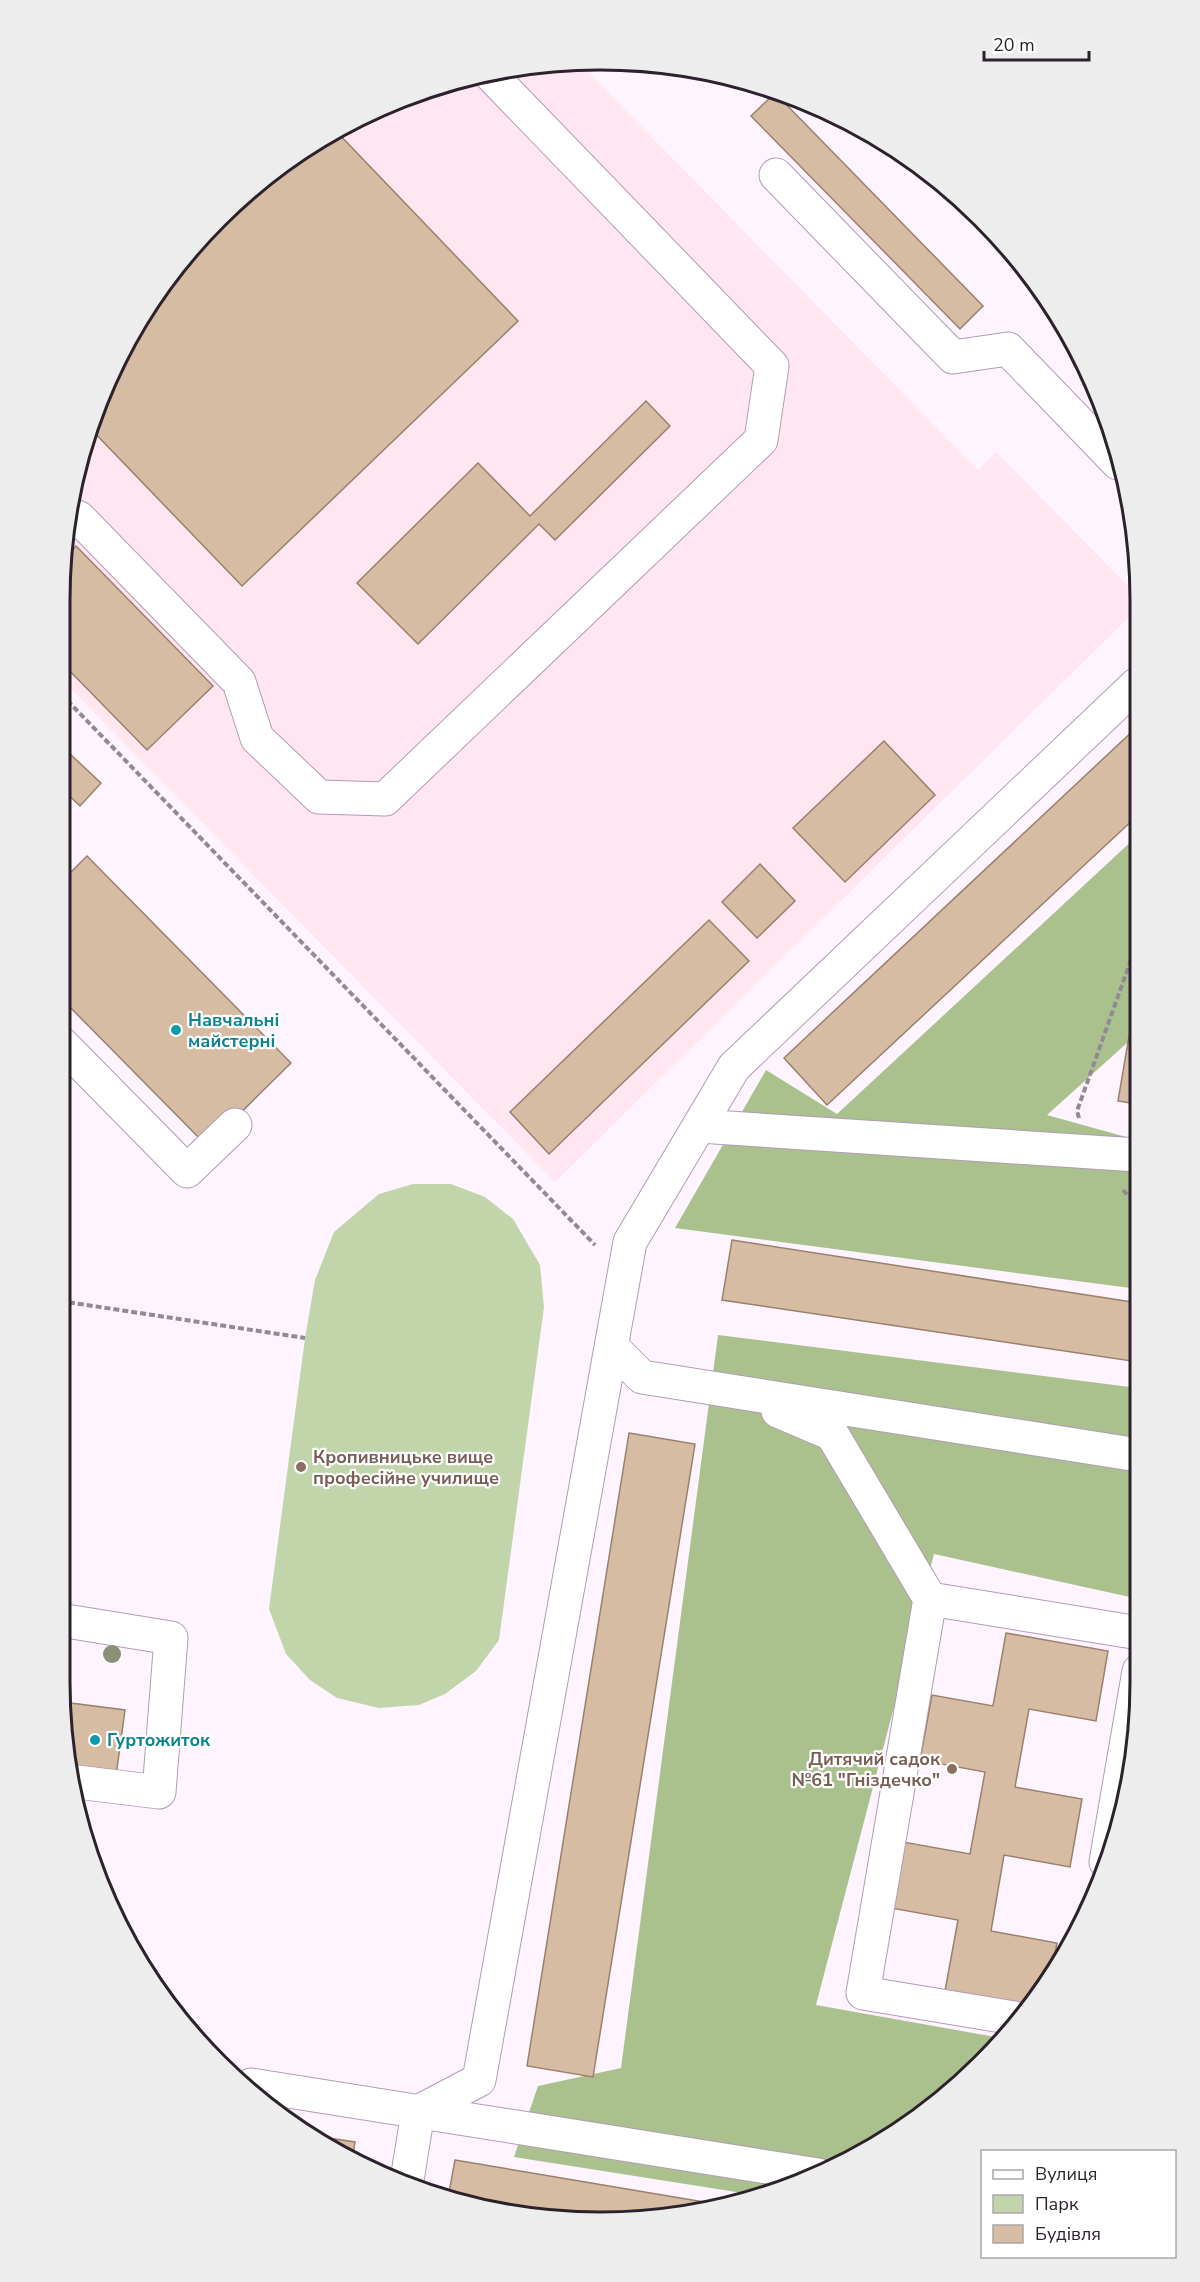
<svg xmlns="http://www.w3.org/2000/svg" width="1200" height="2282" viewBox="0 0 1200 2282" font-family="'Nunito Sans',sans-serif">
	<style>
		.industrial { fill: #ffe6f0 }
		.green { fill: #c1d4aa }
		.forest { fill: #aac18e }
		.building { fill: #d7bca4; stroke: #9a806a; stroke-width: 1.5 }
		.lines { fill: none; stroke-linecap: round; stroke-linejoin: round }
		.minor-casing { stroke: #b29bb5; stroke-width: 35 }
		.path { stroke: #938994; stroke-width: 4; stroke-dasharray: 6 3; stroke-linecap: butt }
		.minor { stroke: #fff; stroke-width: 33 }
		.tree { fill: #8a9076 }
		.culture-dot { fill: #0f9aa8; stroke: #fff; stroke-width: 2 }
		.education-dot { fill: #8d6e63; stroke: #fff; stroke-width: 2 }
		.labels { text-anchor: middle; stroke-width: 4.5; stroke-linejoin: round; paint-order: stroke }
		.culture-label { font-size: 18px; font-weight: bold; fill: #0d838f; stroke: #fff; text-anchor: start }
		.education-label { font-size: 18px; font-weight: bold; fill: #785e54; stroke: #fff; text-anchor: start }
		.rim { fill: none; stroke: #2b222c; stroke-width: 3 }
	</style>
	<rect width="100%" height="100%" fill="#fef4ff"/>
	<path class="industrial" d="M579,63L978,470L996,452L1136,594V610L555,1182L61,679V565L78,460L116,361L172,271L244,194L330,132L427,89L530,65Z"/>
	<path class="green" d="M925,173L956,194L1016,258L1011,262Z
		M413,1184H451L485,1197L513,1219L540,1265L544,1307L499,1640L476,1671L445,1694L419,1705L379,1708L337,1698L310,1680L286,1654L269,1609L305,1338L315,1280L334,1232L379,1194Z"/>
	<path class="forest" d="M1136,837L1137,1034L1047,1115L1137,1140L1138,1289L675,1228L766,1070L837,1114Z
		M718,1335L1138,1388L1139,1599L934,1554L816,2005L1001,2038L982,2064L900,2131L807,2181L749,2194L514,2157L538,2086L621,2068Z"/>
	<path class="building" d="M775,93L983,306L960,329L751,116Z
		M335,130L518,321L242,586L90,428L116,361L172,271L244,194Z
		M646,401L670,426L555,540L539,524L418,644L357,583L478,463L530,516Z
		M76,546L213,686L147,750L61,662V565L62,560Z
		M1136,728V817L827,1105L784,1058Z
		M884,741L935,795L845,882L793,828Z
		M70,754L101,783L80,806L61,788V763Z
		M87,856L291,1063L207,1146L61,998V882Z
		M760,864L795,901L757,938L722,902Z
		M709,920L749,961L549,1154L510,1112Z
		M1129,1036L1137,1037V1104L1118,1101Z
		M732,1240L1138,1303V1362L722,1300Z
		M629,1433L695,1444L593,2077L527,2066Z
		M1006,1633L1108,1651L1096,1721L1029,1709L1015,1787L1082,1799L1070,1867L1004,1855L991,1931L1057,1943L1053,1964L1024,2004L945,1991L958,1920L891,1908L903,1842L970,1854L985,1772L920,1760L932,1695L993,1706Z
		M63,1702L125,1710L116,1776L75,1770Z
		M308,2135L355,2142L353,2155Z
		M455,2160L710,2203L636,2221L461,2204L448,2198Z"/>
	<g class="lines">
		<defs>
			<path id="minor" d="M776,175L953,357L1008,349L1118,463
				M69,514L79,518L239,682L257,738L319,797L385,799L761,440L772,366L490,74
				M61,1043L187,1171L235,1125
				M699,1126L1137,1155
				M612,1347L642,1377L1138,1455
				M778,1411L832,1434L930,1599
				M60,1620L171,1638L159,1792L77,1782
				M1106,1862L1139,1671
				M1014,2018L863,1993L930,1599L1139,1633
				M251,2085L818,2175
				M407,2180L418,2112L479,2080L630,1242L734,1067L1136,685"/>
		</defs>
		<use href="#minor" class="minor-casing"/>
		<path class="path" d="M61,694L595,1245
			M1079,1118L1077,1111L1137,943
			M1123,1190L1137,1205
			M60,1301L305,1338"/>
		<use href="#minor" class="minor"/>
	</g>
	<circle class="tree" cx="112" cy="1654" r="9"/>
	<g class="culture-dot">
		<circle cx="176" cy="1030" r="6"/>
		<circle cx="95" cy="1740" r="6"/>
	</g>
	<g class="education-dot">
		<circle cx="301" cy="1467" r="6"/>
		<circle cx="952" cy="1769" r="6"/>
	</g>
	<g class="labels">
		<g class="culture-label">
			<text x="188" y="1026">Навчальні<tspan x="188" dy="21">майстерні</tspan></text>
			<text x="107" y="1746">Гуртожиток</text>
		</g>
		<g class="education-label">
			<text x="313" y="1463">Кропивницьке вище<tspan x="313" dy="21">професійне училище</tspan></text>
			<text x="940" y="1765" text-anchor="end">Дитячий садок<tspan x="940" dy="21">№61 "Гніздечко"</tspan></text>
		</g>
	</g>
	<path d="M0 0H1200V2282H0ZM600 70H600A530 530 0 0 1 1130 600V1682A530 530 0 0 1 600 2212H600A530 530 0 0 1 70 1682V600A530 530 0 0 1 600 70Z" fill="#eeedee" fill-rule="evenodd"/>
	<path class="rim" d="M600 70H600A530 530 0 0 1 1130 600V1682A530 530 0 0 1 600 2212H600A530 530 0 0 1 70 1682V600A530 530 0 0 1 600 70Z"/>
	<rect x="981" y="2150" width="195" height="108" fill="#ffffff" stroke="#aaa7ab" stroke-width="1.5"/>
	<rect x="993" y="2170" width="30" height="9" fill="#ffffff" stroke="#aaa7ab" stroke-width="1.5"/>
	<text x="1035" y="2180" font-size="18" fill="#2b222c">Вулиця</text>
	<rect x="993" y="2195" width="30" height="18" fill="#c1d4aa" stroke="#aaa7ab" stroke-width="1.5"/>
	<text x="1035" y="2210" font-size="18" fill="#2b222c">Парк</text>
	<rect x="993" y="2225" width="30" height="18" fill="#d7bca4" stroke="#aaa7ab" stroke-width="1.5"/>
	<text x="1035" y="2240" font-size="18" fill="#2b222c">Будівля</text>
	<path d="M984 51v9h105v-9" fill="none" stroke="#2b222c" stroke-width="3"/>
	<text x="993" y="51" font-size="18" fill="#2b222c" stroke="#ffffff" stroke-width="4.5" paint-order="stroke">20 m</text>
</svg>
